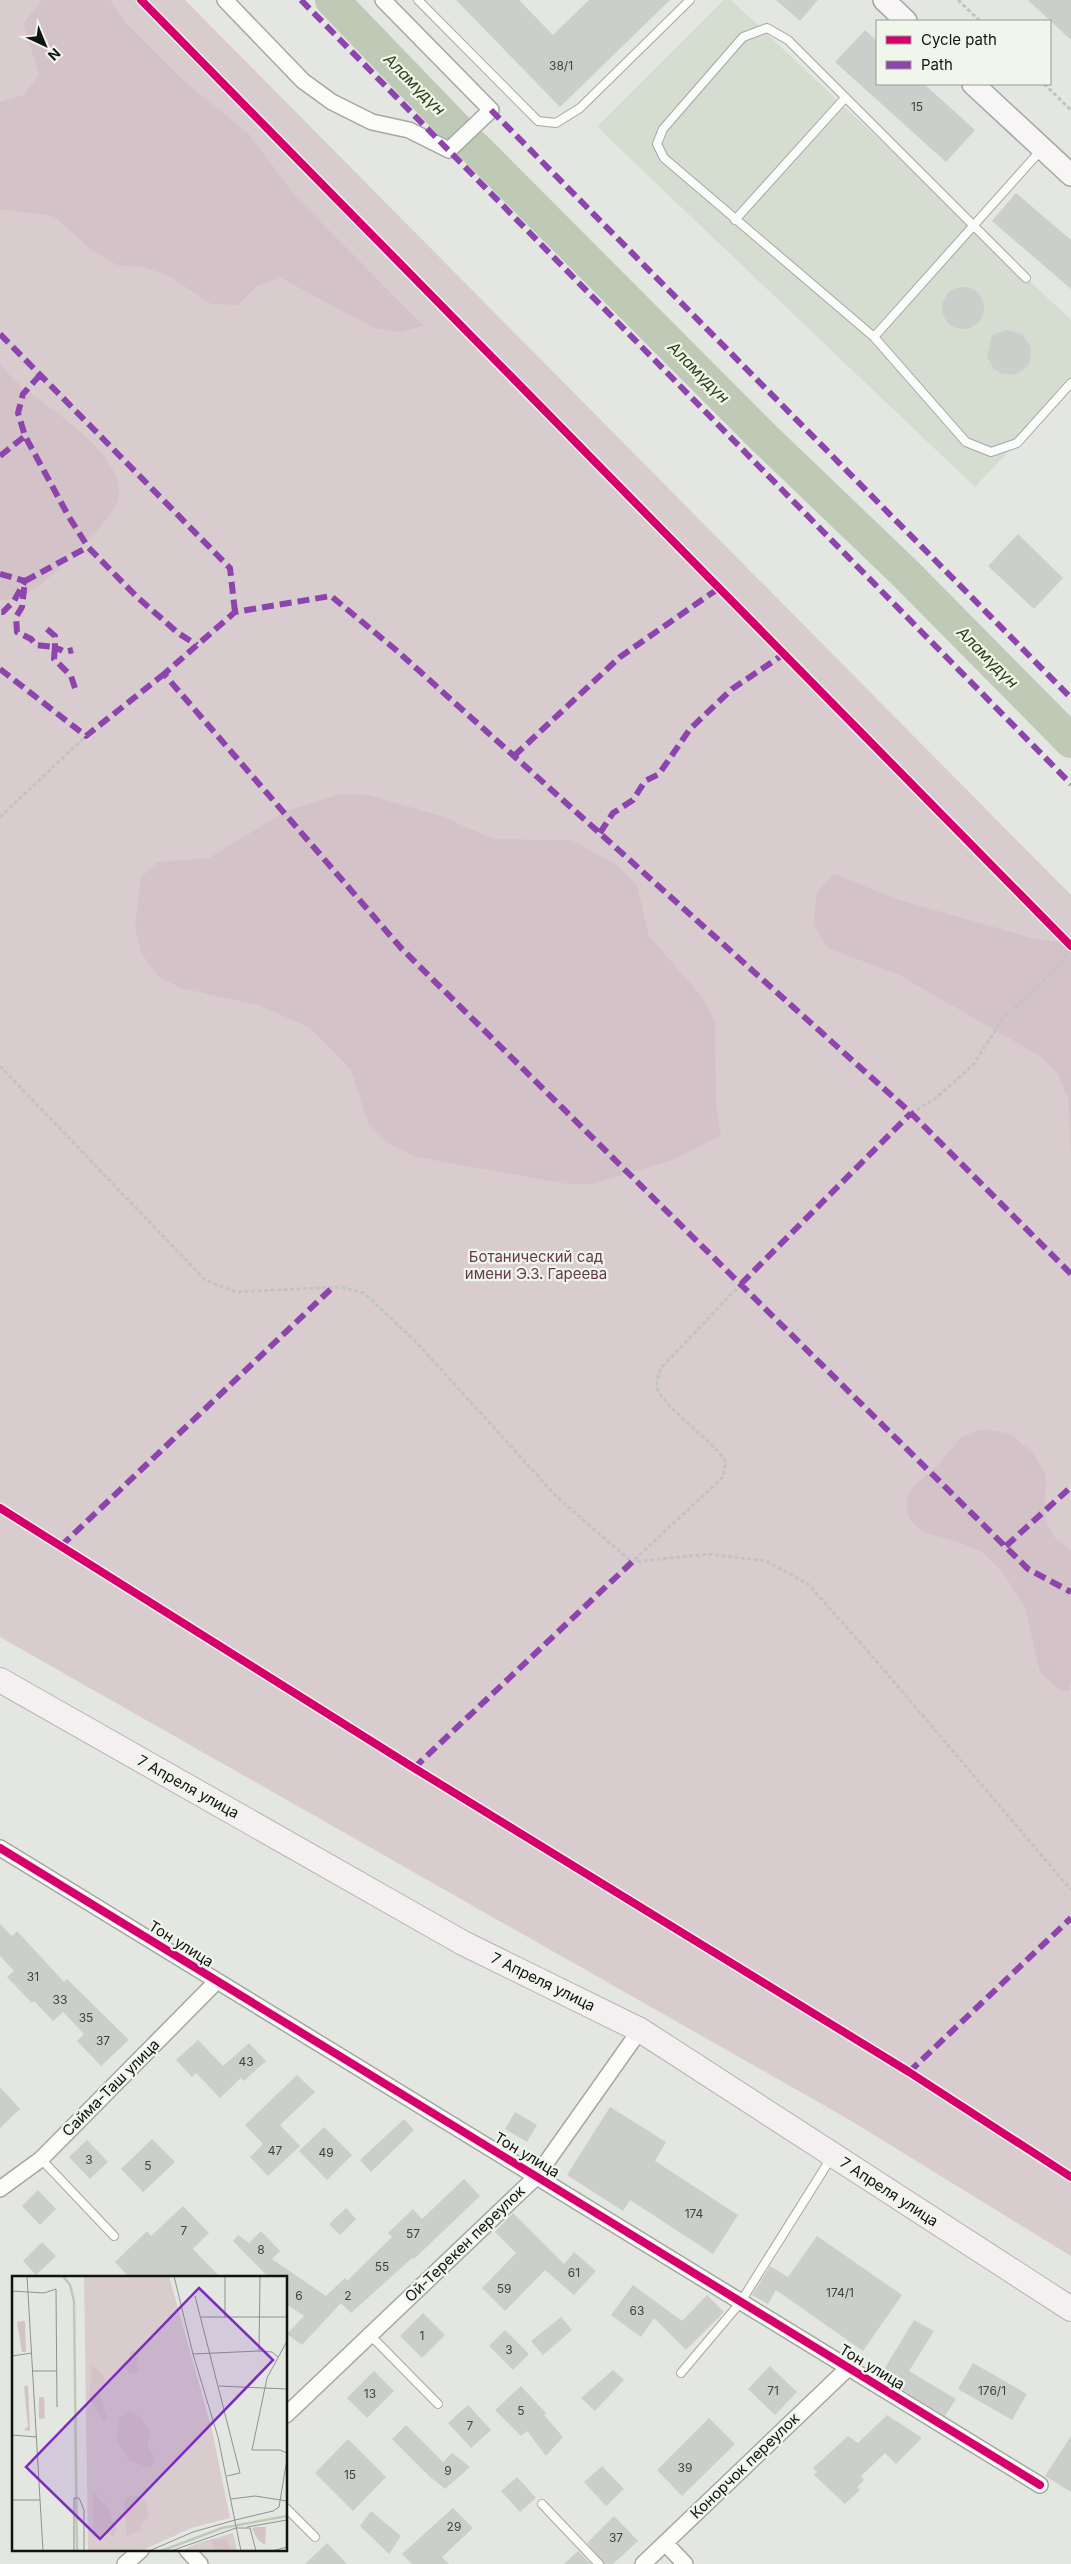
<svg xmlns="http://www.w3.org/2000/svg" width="1071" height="2564" viewBox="0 0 1071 2564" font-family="Inter,sans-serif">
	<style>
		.built { fill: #d5dcd0 }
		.green { fill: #d9cccf }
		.forest { fill: #d3c3c8 }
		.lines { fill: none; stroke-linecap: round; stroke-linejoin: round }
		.river { stroke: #bfcab6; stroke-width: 34 }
		.building { fill: #cbceca }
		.lane-casing { stroke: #a5a7a3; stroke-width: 10 }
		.street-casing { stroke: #a5a7a3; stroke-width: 18 }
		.secondary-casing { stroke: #a5a7a3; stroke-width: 24 }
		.primary-casing { stroke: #b9b2b3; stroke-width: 26 }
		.path { stroke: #c2c4c1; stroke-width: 3; stroke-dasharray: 4 2.5; stroke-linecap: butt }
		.lane { stroke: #fbfbfa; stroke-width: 8 }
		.street { stroke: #fbfbfa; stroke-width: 15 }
		.secondary { stroke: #f7f5f5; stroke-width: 21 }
		.primary { stroke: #f4f0f1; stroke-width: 24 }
		.quiet { stroke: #8e44ad; stroke-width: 6; stroke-dasharray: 12 6; stroke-linecap: butt }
		.cycleway-casing { stroke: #f0f6eb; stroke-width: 11 }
		.cycleway { stroke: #d6006c; stroke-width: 8 }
		.labels { text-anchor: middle; stroke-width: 4.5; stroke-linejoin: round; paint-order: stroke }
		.number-label { font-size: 12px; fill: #40423e }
		.park-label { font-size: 15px; fill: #67394e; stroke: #f0f6eb }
		.street-label { font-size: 15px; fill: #111310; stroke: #f0f6eb }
		.water-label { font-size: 16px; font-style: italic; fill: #2c4116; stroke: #f0f6eb }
		.inset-river { fill: none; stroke: #bfcab6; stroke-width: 2.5 }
		.inset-road { fill: none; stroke: #8f928d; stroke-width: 1 }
		.view { fill: #7b2cbf; fill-opacity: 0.15; stroke: #7b2cbf; stroke-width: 2.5 }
		.inset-edge { fill: none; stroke: #111310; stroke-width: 2.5 }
	</style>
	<rect width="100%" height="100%" fill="#e3e6e1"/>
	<path class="built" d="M724,0H731L1071,320V385L975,487L597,127Z"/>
	<path class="green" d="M0,0H185L1071,895V2256L848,2119L0,1637Z"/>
	<path class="forest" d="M42,0H110L127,24L185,82L248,133L295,196L424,326L400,332L374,328L281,278L257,286L238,305L211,304L169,276L143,267L117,265L93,251L53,216L0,209V102L23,95L39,74L23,24Z
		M0,364C6,371 12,378 18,383C48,409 123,451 119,496C117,514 87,540 74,552C54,573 32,601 0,600Z
		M341,794L369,795L444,817L493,839L572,840L617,865L637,885L649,936L703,998L715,1021L716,1105L721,1135L673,1160L593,1184H567L416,1157L388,1143L368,1123L351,1070L309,1027L258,1005L180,988L158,976L141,953L135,927L141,877L158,862L209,858L286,811Z
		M834,874L896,899L1035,939L1062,942L1071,947V1155L1068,1100L1059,1075L1040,1056L899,975L828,948L813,924L817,892Z
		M985,1429L1011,1434L1033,1453L1046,1475L1045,1515L1048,1527L1056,1539L1071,1551V1680L1069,1691L1060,1690L1040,1673L1025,1607L1002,1572L982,1552L956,1541L926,1533L914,1525L907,1513V1499L912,1488L941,1462L960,1438L972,1432Z"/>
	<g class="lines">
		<path class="river" d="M332,0L464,137L764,438L906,574L1071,741"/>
	</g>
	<path class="building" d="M456,0H519L553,35L589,0H670L560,107Z
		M776,0H818L800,21Z
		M1028,0H1071V40Z
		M865,30L877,41V84H924L975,130L946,162L835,62Z
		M1016,193L1071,240V289L992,221Z
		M942 308a21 21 0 1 1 42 0a21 21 0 1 1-42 0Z
		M1007,330L1022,334L1031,347L1030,362L1026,368L1014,375L1000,373L994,369L987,357L992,335Z
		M1018,534L1063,578L1034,609L988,566Z
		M0,1924L12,1936L17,1931L64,1982L67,1979L129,2040L101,2066L77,2041L84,2034L63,2012L53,2021L34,2001L32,2003L7,1977L14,1971L0,1956Z
		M198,2040L223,2066L249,2043L266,2061L244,2081L241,2078L220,2098L196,2073L192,2077L176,2060Z
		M297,2075L315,2092L280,2125L300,2146L268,2176L250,2157L263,2144L245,2125Z
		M0,2087L20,2109L0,2128Z
		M610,2107L666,2142L655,2161L738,2215L713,2254L630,2200L623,2211L567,2175Z
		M515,2112L537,2125L527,2142L505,2129Z
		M404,2119L414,2130L371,2172L360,2160Z
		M324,2127L352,2155L327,2180L299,2151Z
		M152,2139L175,2162L143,2192L121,2169Z
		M87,2140L108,2162L90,2179L69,2157Z
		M464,2179L480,2196L414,2259L412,2258L351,2313L341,2303L302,2345L287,2334L304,2316L286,2304V2278H269L233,2241L238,2235L249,2243L261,2231L280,2251L272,2259L326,2296L345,2278L347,2281L392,2237L388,2233L413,2209L422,2219Z
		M38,2190L56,2209L40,2225L22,2206Z
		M183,2206L209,2233L193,2249L221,2278H130L115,2262L147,2231L151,2236Z
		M346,2208L356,2219L340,2235L329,2224Z
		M513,2213L564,2264L574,2252L596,2271L574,2295L545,2270L505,2311L482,2288L516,2253L495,2232Z
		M817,2236L902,2295L863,2351L776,2290L768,2304L752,2295L770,2266L788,2277Z
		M42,2242L56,2256L36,2275L23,2261Z
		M633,2285L682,2321L707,2295L724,2312L686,2350L654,2318L641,2337L611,2315Z
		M423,2313L445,2335L422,2358L400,2336Z
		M561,2317L572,2330L543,2355L531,2341Z
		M914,2320L934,2331L909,2371L956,2399L945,2416L880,2376Z
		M505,2330L529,2354L513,2370L489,2346Z
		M973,2363L1027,2394L1012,2420L958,2389Z
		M770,2366L797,2392L775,2415L748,2389Z
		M613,2370L624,2380L595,2411L581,2398Z
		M374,2371L394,2391L367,2418L347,2398Z
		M521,2386L546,2413L544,2415L563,2437L546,2456L527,2431L521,2436L495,2410Z
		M468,2405L491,2430L471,2448L448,2423Z
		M887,2415L922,2438L896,2464L885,2453L861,2476L864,2480L857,2487L860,2490L845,2504L814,2475L817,2472L813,2468L848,2436L858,2443Z
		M709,2418L735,2444L682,2496L657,2470Z
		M406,2425L443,2462L452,2453L470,2467L445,2489L429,2476L392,2439Z
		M1071,2436V2492L1045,2476Z
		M348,2439L386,2477L353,2511L315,2473Z
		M602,2466L624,2489L606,2506L584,2482Z
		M517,2477L536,2498L520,2512L501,2491Z
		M453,2508L473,2528L442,2557L449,2564H412L402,2554Z
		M371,2511L401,2536L389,2554L360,2526Z
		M614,2516L638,2541L613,2564H604L587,2543Z
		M327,2543L347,2564H305Z
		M578,2551L591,2564H564Z"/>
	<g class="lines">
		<defs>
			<path id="lane" d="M418,0L538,121L556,123L580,108L690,0
				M735,220L845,98
				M1026,278L788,40L767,28L743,37L663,129L657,144L664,158L874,337L966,442L991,452L1017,443L1071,383
				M874,337L1041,150
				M41,2159L114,2236
				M370,2335L438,2404
				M681,2373L740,2303L831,2158
				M542,2504L599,2564
				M286,2508L315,2537"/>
			<path id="street" d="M225,0L303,81L332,102L372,122L409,130L449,150L491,110L383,0
				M0,1848L1040,2485
				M0,2189L41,2159L216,1982
				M286,2415L536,2177L640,2030
				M665,2543L685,2564
				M187,2550L200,2564
				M125,2564L141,2550
				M643,2564L847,2369"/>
			<path id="secondary" d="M884,0L906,21
				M973,84L1071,175"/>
			<path id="primary" d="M0,1680L463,1943L640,2030L1071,2309"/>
		</defs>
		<use href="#lane" class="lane-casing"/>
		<use href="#street" class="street-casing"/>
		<use href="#secondary" class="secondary-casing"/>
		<use href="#primary" class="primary-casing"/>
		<path class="path" d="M958,0L980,21
			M1044,84L1071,110
			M0,817L86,736
			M0,1066L205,1280L236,1292L341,1287L364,1293L415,1341L557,1497L632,1562
			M911,1113L936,1098L973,1065L1004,1017L1043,982L1071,950
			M741,1284L661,1368C659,1373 656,1381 657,1387C660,1405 713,1440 726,1462L723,1477L632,1562L708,1554L766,1561L808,1584L878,1663L1071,1890"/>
		<use href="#lane" class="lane"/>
		<use href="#street" class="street"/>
		<use href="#secondary" class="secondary"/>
		<use href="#primary" class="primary"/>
		<path class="quiet" d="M301,0L1071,784
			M491,110L1071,698
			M0,334L230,568L235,612
			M40,375L23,394L18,413L25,436L69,517L88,547L136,596L178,633L197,645
			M0,456L25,436
			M0,574L25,581L14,601L3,612H0
			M47,629L55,636V647L65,652L73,650
			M0,669L86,736L164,674
			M75,688L71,676L54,659L55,647L36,645L31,639L17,632L16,617L22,607L25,581L88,547
			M514,756L620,657L719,588
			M600,833L613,813L633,800L645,781L659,774L690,729L732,689L784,654
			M1071,1274L911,1113L396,650L331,596L235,612L164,674L401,948L1028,1569L1071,1592
			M741,1284L911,1113
			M61,1546L332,1288
			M1006,1546L1071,1487
			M414,1768L632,1562
			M909,2072L1071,1918"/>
		<defs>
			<path id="cycleway" d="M141,0L1071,946
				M0,1508L414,1768L909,2072L1071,2177
				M0,1848L1040,2485"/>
		</defs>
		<use href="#cycleway" class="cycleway-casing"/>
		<use href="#cycleway" class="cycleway"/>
	</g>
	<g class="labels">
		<g class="number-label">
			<text x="561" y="70">38/1</text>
			<text x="917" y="111">15</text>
			<text x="33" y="1981">31</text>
			<text x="60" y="2004">33</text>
			<text x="86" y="2022">35</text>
			<text x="103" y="2045">37</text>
			<text x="246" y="2066">43</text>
			<text x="275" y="2155">47</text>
			<text x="326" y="2157">49</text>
			<text x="89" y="2164">3</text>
			<text x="148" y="2170">5</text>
			<text x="694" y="2218">174</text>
			<text x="184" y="2235">7</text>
			<text x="413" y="2238">57</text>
			<text x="261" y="2254">8</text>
			<text x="382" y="2271">55</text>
			<text x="574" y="2277">61</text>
			<text x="504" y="2293">59</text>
			<text x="840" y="2297">174/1</text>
			<text x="299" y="2300">6</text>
			<text x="348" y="2300">2</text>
			<text x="637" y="2315">63</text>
			<text x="422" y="2340">1</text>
			<text x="509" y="2354">3</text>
			<text x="773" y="2395">71</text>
			<text x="992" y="2395">176/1</text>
			<text x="370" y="2398">13</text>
			<text x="521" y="2415">5</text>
			<text x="470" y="2430">7</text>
			<text x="685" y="2472">39</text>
			<text x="448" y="2475">9</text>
			<text x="350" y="2479">15</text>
			<text x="454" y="2531">29</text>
			<text x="616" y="2542">37</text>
		</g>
		<g class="park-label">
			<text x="536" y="1262">Ботанический сад<tspan x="536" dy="17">имени Э.З. Гареева</tspan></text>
		</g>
		<g class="street-label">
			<text transform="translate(188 1787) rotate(29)" y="5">7 Апреля улица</text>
			<text transform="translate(181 1944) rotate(32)" y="5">Тон улица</text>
			<text transform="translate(543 1982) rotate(26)" y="5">7 Апреля улица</text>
			<text transform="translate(111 2088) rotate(-45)" y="5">Сайма-Таш улица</text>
			<text transform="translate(527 2155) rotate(31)" y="5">Тон улица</text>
			<text transform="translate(889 2192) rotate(33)" y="5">7 Апреля улица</text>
			<text transform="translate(465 2244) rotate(-44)" y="5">Ой-Терекен переулок</text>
			<text transform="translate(872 2367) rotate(31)" y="5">Тон улица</text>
			<text transform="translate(745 2466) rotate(-44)" y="5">Конорчок переулок</text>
		</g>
		<g class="water-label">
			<text transform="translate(415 84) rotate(45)" y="6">Аламүдүн</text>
			<text transform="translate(699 372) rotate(45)" y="6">Аламүдүн</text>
			<text transform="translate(988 657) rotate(45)" y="6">Аламүдүн</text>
		</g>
	</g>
	<g transform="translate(12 2276)">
		<rect width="275" height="275" fill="#e3e6e1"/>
		<path d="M72,0H157L200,154L218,242L179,252L129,275H76ZM221,257L225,275H168L186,267Z" fill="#d9cccf"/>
		<path d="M13,45L14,76H10L5,46ZM128,73L125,86L127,96L117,98L114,92L118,85L117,76ZM80,89L91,98L93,108L87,117L95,141L92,146L77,123ZM12,110H16L18,155L12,154L16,150ZM27,121H32L33,142L27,143ZM115,135L127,140L137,154L136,171L143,184L138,192L118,185L105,166L107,144ZM81,212L88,225L94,228L105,253L101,261L93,255L88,260H81ZM116,220H126L134,226L137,241L129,247V254L115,260L112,227ZM242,251H254L253,269L246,264L240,253ZM215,263L218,275H204L198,264Z" fill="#d3c3c8"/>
		<path class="inset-river" d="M51,0L58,9L62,25L65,275M149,275L210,252L275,240"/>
		<path class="inset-road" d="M15,0L31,275M162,0L181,78L206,161L229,275M213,0V41M0,15L32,17L44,13L45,131M183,20L228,197L215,200M189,41H275M275,65L255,102L240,174H268L275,177M247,75L248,0M181,78L247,75L260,76L266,81M0,80L20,77M21,95H45M207,110L275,113M0,159L25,161M219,223L243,220L275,225M0,224H28M223,244L261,235L267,231L275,183M235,251L275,244M224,252H238L244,275M62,275V222H67L72,234V275M137,275L181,256L223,244M159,275L224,252M260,275L275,271"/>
		<path class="view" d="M187,12L261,84L88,263L14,191Z"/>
		<rect width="275" height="275" class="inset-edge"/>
	</g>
	<rect x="876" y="20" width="175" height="65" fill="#f0f6eb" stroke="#979b93"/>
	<rect x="886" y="36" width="25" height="8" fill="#d6006c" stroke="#979b93"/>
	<text x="921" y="45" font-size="15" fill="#111310">Cycle path</text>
	<rect x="886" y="61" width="25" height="8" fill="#8e44ad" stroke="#979b93"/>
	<text x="921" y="70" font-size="15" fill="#111310">Path</text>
	<g transform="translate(45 45) rotate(136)" stroke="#f0f6eb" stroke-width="4" paint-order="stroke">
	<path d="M0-4L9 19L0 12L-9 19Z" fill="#111310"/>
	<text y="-8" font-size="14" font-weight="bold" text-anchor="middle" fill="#111310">N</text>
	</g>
</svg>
